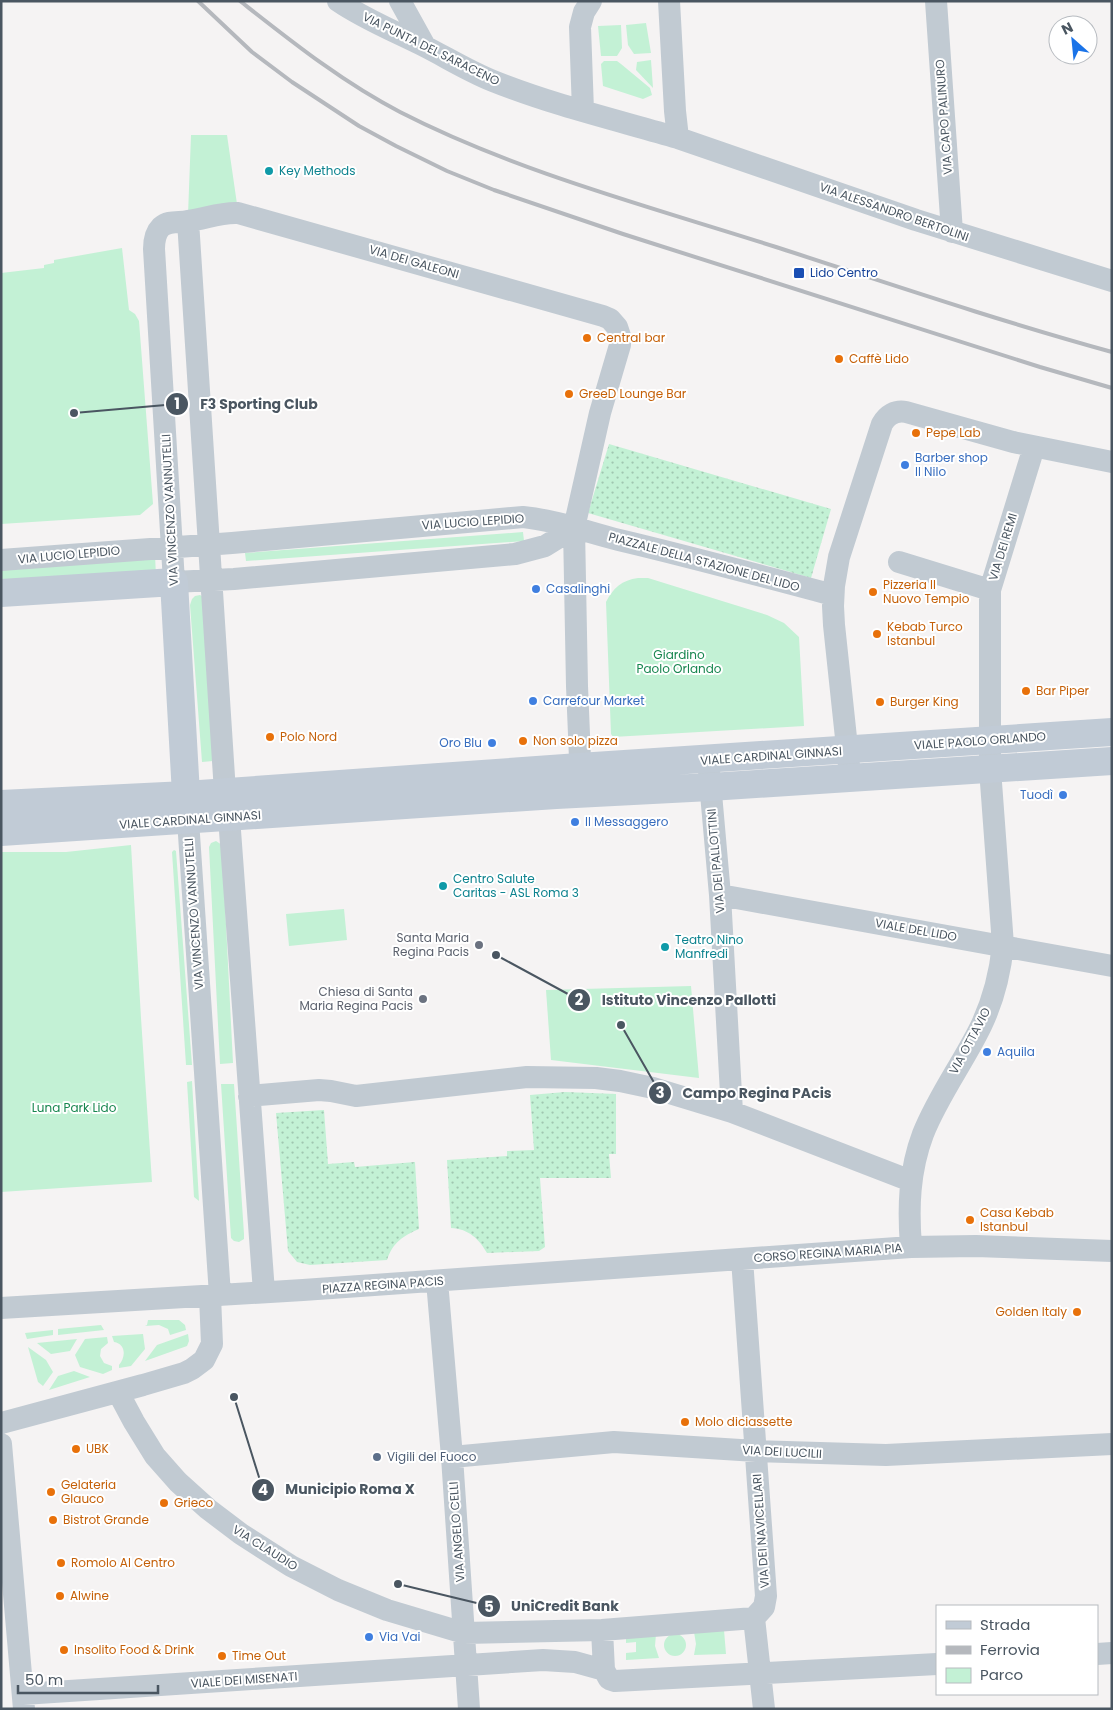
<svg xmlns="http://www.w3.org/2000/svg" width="1113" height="1710" viewBox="0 0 1113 1710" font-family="Poppins,sans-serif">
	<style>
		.green { fill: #c3f1d5 }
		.garden { fill: url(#garden-dots) }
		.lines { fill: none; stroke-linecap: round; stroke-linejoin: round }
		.street { stroke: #c1cad2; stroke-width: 22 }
		.secondary { stroke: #c1cbd6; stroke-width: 28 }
		.rail { stroke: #b5b8bd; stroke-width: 4 }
		.culture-dot { fill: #0f9aa8; stroke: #fff; stroke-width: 2 }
		.transit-dot { fill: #1a4fb4; stroke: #fff; stroke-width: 2 }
		.food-dot { fill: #e8710a; stroke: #fff; stroke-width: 2 }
		.shop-dot { fill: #3f7fe0; stroke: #fff; stroke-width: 2 }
		.worship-dot { fill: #6b7280; stroke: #fff; stroke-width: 2 }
		.service-dot { fill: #5c6f8a; stroke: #fff; stroke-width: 2 }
		.labels { text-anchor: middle; stroke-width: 4; stroke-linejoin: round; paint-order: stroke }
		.street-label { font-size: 12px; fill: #4a5661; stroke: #fff }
		.culture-label { font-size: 12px; fill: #0d838f; stroke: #fff; text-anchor: start }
		.transit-label { font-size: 12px; fill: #164399; stroke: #fff; text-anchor: start }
		.food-label { font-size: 12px; fill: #c56008; stroke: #fff; text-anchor: start }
		.shop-label { font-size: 12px; fill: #366cbe; stroke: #fff; text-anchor: start }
		.park-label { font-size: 12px; fill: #17864f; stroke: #fff }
		.worship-label { font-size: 12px; fill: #5b616d; stroke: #fff; text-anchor: end }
		.service-label { font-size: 12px; fill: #4e5e75; stroke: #fff; text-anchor: start }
		.leader { fill: none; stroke: #4a5661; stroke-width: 2 }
		.callout-dot { fill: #4a5661; stroke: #fff; stroke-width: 2 }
		.mark-label { font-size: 15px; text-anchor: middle; font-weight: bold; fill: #fff }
		.callout-label { font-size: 14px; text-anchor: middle; font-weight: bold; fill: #4a5661; stroke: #fff; stroke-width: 4; stroke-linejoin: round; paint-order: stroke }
	</style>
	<defs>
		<pattern id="garden-dots" width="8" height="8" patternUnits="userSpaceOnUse" patternTransform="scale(1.25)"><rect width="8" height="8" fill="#c3f1d5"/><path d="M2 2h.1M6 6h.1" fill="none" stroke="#a0c6b0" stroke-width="1.8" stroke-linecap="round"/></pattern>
	</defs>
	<rect width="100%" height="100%" fill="#f5f3f3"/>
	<path class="green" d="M646,23L651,53L634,54L628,45L626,25Z
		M621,25L622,48L617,56H601L598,26Z
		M651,60L653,88L636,70L637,62Z
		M604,61H617L621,64L650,88L652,95L643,99L603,86L601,64Z
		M191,135H227L237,204L188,215Z
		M122,248L129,310L135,314L139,321L153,504L140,515L1,524V273L44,268V265L54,263V260Z
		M523,532L524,541L246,561L245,553Z
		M155,554L156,577L1,587V565Z
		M638,578H648L767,615L784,623L799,637L804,726L613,737L611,734L606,602C613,588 622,580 638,578Z
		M200,595L203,597L213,761L202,762L190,605L192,599L195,596Z
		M216,841L222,845L233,1063L220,1064L209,847L211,843Z
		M131,845L141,1018L152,1182L1,1192V852H66Z
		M174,850L176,851L192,1065H186L172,852Z
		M344,909L347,940L289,946L286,914Z
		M691,986L699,1078L551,1060L546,990Z
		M192,1081L199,1201L194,1197L187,1082Z
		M221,1084H234L244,1234V1239L239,1242L234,1241L231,1238Z
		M148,1320H179L185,1325L186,1330L170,1335L168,1329L159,1325L145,1326L147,1325Z
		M101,1325L104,1330L58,1335V1329Z
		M53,1330V1335L27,1339L25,1333Z
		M143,1334L145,1349L131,1366L119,1368V1365C126,1357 126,1344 114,1342L112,1336Z
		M188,1334L189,1341L187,1346L145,1361L157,1345Z
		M107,1337L108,1343L101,1349L100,1356L104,1363L112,1366V1370L103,1374L80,1367L75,1355L85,1339Z
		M77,1339L70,1351L51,1354L37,1343Z
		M28,1347L46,1360L53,1372L43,1386L38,1382Z
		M74,1371L90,1377L49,1390L58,1376Z
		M724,1630L726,1654L694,1655L696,1644L694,1632Z
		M664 1645a11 11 0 1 1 22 0a11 11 0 1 1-22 0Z
		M656,1634L655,1646L659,1658L626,1660V1653L636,1652V1642L626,1643V1636Z"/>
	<path class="garden" d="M609,444L831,509L811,578L588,513Z
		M565,1092L616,1094V1154H609L611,1178H540L545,1247L539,1251L487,1253C479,1239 469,1229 451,1228L447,1160L507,1156V1151L534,1150L530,1095Z
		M324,1110L328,1164L354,1162L355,1167L415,1162L419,1229C403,1236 393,1242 387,1260L310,1265L297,1262L288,1251L276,1113Z"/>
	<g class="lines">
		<path class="street" d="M338,1C364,19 394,31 422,45C446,57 468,71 493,81C553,105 616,120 678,138L675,111L669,1
			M400,1L425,46
			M936,1L952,232
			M583,111L580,27L584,12L591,1
			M678,138L916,220L1112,281
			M188,221L225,792L229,817L264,1292
			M574,528L545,546L515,554L234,579L174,582L154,249C154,241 155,233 161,227C169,220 179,223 188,221C205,219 220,212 238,213L603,316L610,319L617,327L620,336V345L600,413L574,528L577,686L581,783
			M1,560L232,543L523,517C555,520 587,532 619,540C691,557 762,576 833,595
			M899,562L990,590
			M849,766L834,625L833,606L834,586L839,557L882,424C887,415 895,410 906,412L1013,442L1112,462
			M709,771L720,895L732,1112
			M188,820L220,1295
			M720,895L1112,966
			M249,1096L319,1090L331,1091L356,1096L527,1077L596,1078L620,1081L653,1088L732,1112L911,1181
			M911,1247C908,1208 909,1171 923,1134C938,1096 963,1063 981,1026C993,1001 1000,974 1003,945L990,769V590L1034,447
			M742,1259L766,1596L764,1607L754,1618
			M437,1281L452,1457L469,1709
			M1,1308L303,1290L911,1247L976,1246L1112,1251
			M118,1392L134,1422L155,1456L178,1482L208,1509L241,1534L291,1566L338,1590L387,1610L464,1633L602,1630L754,1618L764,1709
			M1,1423L143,1385L184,1373L192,1369L204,1360L212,1344L210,1296
			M1,1444L24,1709
			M452,1457L614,1442L756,1451L886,1455L1112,1444
			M602,1630L604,1670L609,1679L615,1681L937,1664
			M1097,1654L1112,1653
			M23,1694L543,1660L575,1662L604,1670"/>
		<path class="secondary" d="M1,593L174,582L187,812
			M1,804L186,795L579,767L1112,732
			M1,832L556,795L710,787L1112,761"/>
		<path class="rail" d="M198,1L252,52L292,82L359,126L396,146L447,171L494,190L623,234L1040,367L1112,388
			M240,1C291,41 342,82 400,112C517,172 651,207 776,247C887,283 999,321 1112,352"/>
	</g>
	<g class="culture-dot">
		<circle cx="269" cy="171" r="5"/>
		<circle cx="443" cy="886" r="5"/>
		<circle cx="665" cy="947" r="5"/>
	</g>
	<rect class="transit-dot" x="793" y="267" width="12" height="12" rx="2.5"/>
	<g class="food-dot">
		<circle cx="587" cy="338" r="5"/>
		<circle cx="839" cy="359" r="5"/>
		<circle cx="569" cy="394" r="5"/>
		<circle cx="916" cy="433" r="5"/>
		<circle cx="873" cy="592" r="5"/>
		<circle cx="877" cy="634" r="5"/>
		<circle cx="1026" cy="691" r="5"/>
		<circle cx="880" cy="702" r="5"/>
		<circle cx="270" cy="737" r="5"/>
		<circle cx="523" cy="741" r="5"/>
		<circle cx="970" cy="1220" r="5"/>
		<circle cx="1077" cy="1312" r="5"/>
		<circle cx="685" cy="1422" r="5"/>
		<circle cx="76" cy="1449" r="5"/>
		<circle cx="51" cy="1492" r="5"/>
		<circle cx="164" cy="1503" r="5"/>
		<circle cx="53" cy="1520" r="5"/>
		<circle cx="61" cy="1563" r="5"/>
		<circle cx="60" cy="1596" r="5"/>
		<circle cx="64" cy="1650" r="5"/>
		<circle cx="222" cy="1656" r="5"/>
	</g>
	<g class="shop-dot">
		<circle cx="905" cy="465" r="5"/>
		<circle cx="536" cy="589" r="5"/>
		<circle cx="533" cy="701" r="5"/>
		<circle cx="492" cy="743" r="5"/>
		<circle cx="1063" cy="795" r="5"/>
		<circle cx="575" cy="822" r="5"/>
		<circle cx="987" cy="1052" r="5"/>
		<circle cx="369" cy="1637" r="5"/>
	</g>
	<g class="worship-dot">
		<circle cx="479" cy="945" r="5"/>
		<circle cx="423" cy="999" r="5"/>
	</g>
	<circle class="service-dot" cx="377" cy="1457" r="5"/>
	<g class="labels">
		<g class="street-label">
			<text transform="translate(431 49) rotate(26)" y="4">VIA PUNTA DEL SARACENO</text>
			<text transform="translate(944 117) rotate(-94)" y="4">VIA CAPO PALINURO</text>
			<text transform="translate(894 212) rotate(19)" y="4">VIA ALESSANDRO BERTOLINI</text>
			<text transform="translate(414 262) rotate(16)" y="4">VIA DEI GALEONI</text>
			<text transform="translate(170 510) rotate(-93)" y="4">VIA VINCENZO VANNUTELLI</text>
			<text transform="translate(473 522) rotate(-4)" y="4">VIA LUCIO LEPIDIO</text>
			<text transform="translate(1003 547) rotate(-73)" y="4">VIA DEI REMI</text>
			<text transform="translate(69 555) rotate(-5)" y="4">VIA LUCIO LEPIDIO</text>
			<text transform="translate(704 562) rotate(15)" y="4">PIAZZALE DELLA STAZIONE DEL LIDO</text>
			<text transform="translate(980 741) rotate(-4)" y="4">VIALE PAOLO ORLANDO</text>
			<text transform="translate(771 756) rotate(-4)" y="4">VIALE CARDINAL GINNASI</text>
			<text transform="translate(190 820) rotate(-4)" y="4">VIALE CARDINAL GINNASI</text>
			<text transform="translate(716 861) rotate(-95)" y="4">VIA DEI PALLOTTINI</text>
			<text transform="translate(194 914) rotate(-94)" y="4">VIA VINCENZO VANNUTELLI</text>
			<text transform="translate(916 930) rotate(10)" y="4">VIALE DEL LIDO</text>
			<text transform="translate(970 1041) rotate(-62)" y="4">VIA OTTAVIO</text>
			<text transform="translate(828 1253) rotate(-4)" y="4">CORSO REGINA MARIA PIA</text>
			<text transform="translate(383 1285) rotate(-4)" y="4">PIAZZA REGINA PACIS</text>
			<text transform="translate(782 1452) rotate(3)" y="4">VIA DEI LUCILII</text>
			<text transform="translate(761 1531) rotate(-94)" y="4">VIA DEI NAVICELLARI</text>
			<text transform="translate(457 1532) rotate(-94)" y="4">VIA ANGELO CELLI</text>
			<text transform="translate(265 1548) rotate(32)" y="4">VIA CLAUDIO</text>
			<text transform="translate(244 1680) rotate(-4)" y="4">VIALE DEI MISENATI</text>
		</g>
		<g class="culture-label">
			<text x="279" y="175">Key Methods</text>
			<text x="453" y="883">Centro Salute<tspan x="453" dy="14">Caritas - ASL Roma 3</tspan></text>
			<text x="675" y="944">Teatro Nino<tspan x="675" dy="14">Manfredi</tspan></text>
		</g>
		<g class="transit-label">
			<text x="810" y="277">Lido Centro</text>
		</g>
		<g class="food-label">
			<text x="597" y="342">Central bar</text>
			<text x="849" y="363">Caffè Lido</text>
			<text x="579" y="398">GreeD Lounge Bar</text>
			<text x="926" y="437">Pepe Lab</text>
			<text x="883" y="589">Pizzeria Il<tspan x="883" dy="14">Nuovo Tempio</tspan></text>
			<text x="887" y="631">Kebab Turco<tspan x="887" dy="14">Istanbul</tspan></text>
			<text x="1036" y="695">Bar Piper</text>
			<text x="890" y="706">Burger King</text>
			<text x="280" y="741">Polo Nord</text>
			<text x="533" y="745">Non solo pizza</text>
			<text x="980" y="1217">Casa Kebab<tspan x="980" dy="14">Istanbul</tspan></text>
			<text x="1067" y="1316" text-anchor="end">Golden Italy</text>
			<text x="695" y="1426">Molo diciassette</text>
			<text x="86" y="1453">UBK</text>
			<text x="61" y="1489">Gelateria<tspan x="61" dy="14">Glauco</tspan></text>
			<text x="174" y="1507">Grieco</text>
			<text x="63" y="1524">Bistrot Grande</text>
			<text x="71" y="1567">Romolo Al Centro</text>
			<text x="70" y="1600">Alwine</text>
			<text x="74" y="1654">Insolito Food &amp; Drink</text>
			<text x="232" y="1660">Time Out</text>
		</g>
		<g class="shop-label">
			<text x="915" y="462">Barber shop<tspan x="915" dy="14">Il Nilo</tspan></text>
			<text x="546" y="593">Casalinghi</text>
			<text x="543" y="705">Carrefour Market</text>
			<text x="482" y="747" text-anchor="end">Oro Blu</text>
			<text x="1053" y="799" text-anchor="end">Tuodì</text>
			<text x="585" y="826">Il Messaggero</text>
			<text x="997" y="1056">Aquila</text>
			<text x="379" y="1641">Via Vai</text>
		</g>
		<g class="park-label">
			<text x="679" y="659">Giardino<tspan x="679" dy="14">Paolo Orlando</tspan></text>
			<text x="74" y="1112">Luna Park Lido</text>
		</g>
		<g class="worship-label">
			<text x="469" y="942">Santa Maria<tspan x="469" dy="14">Regina Pacis</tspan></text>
			<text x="413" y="996">Chiesa di Santa<tspan x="413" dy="14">Maria Regina Pacis</tspan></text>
		</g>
		<g class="service-label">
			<text x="387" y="1461">Vigili del Fuoco</text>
		</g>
	</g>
	<path class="leader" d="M74 413L177 404M496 955L579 1000M621 1025L660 1093M234 1397L263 1490M398 1584L489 1606"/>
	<g class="callout-dot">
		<circle cx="74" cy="413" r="5"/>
		<circle cx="496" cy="955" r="5"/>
		<circle cx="621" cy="1025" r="5"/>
		<circle cx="234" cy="1397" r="5"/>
		<circle cx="398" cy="1584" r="5"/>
		<circle cx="177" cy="404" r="12"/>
		<circle cx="579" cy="1000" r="12"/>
		<circle cx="660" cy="1093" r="12"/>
		<circle cx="263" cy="1490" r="12"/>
		<circle cx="489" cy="1606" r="12"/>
	</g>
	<g class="mark-label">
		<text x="177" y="409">1</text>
		<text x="579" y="1005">2</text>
		<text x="660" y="1098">3</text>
		<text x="263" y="1495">4</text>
		<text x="489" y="1612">5</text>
	</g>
	<g class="callout-label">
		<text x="259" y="409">F3 Sporting Club</text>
		<text x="689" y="1005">Istituto Vincenzo Pallotti</text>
		<text x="757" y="1098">Campo Regina PAcis</text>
		<text x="350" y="1494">Municipio Roma X</text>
		<text x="565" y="1611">UniCredit Bank</text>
	</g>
	<rect width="1113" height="1710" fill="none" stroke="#4a5661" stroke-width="5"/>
	<rect x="936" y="1605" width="162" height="90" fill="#ffffff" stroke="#b7bbc0"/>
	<rect x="946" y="1621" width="25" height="8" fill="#c1cbd6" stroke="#b7bbc0"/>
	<text x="980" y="1630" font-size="15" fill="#4a5661">Strada</text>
	<rect x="946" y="1646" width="25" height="8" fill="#b5b8bd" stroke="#b7bbc0"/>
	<text x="980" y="1655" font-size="15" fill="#4a5661">Ferrovia</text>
	<rect x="946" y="1668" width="25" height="15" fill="#c3f1d5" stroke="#b7bbc0"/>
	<text x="980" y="1680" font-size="15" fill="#4a5661">Parco</text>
	<g transform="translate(1073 40) rotate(333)"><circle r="24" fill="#ffffff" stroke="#b7bbc0"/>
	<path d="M0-4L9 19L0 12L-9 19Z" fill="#1a73e8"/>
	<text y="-8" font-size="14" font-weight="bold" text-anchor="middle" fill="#4a5661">N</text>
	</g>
	<path d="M18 1685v8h140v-8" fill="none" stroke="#4a5661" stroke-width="2.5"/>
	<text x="25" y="1685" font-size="15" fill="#4a5661" stroke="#ffffff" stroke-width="4" paint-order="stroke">50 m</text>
</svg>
